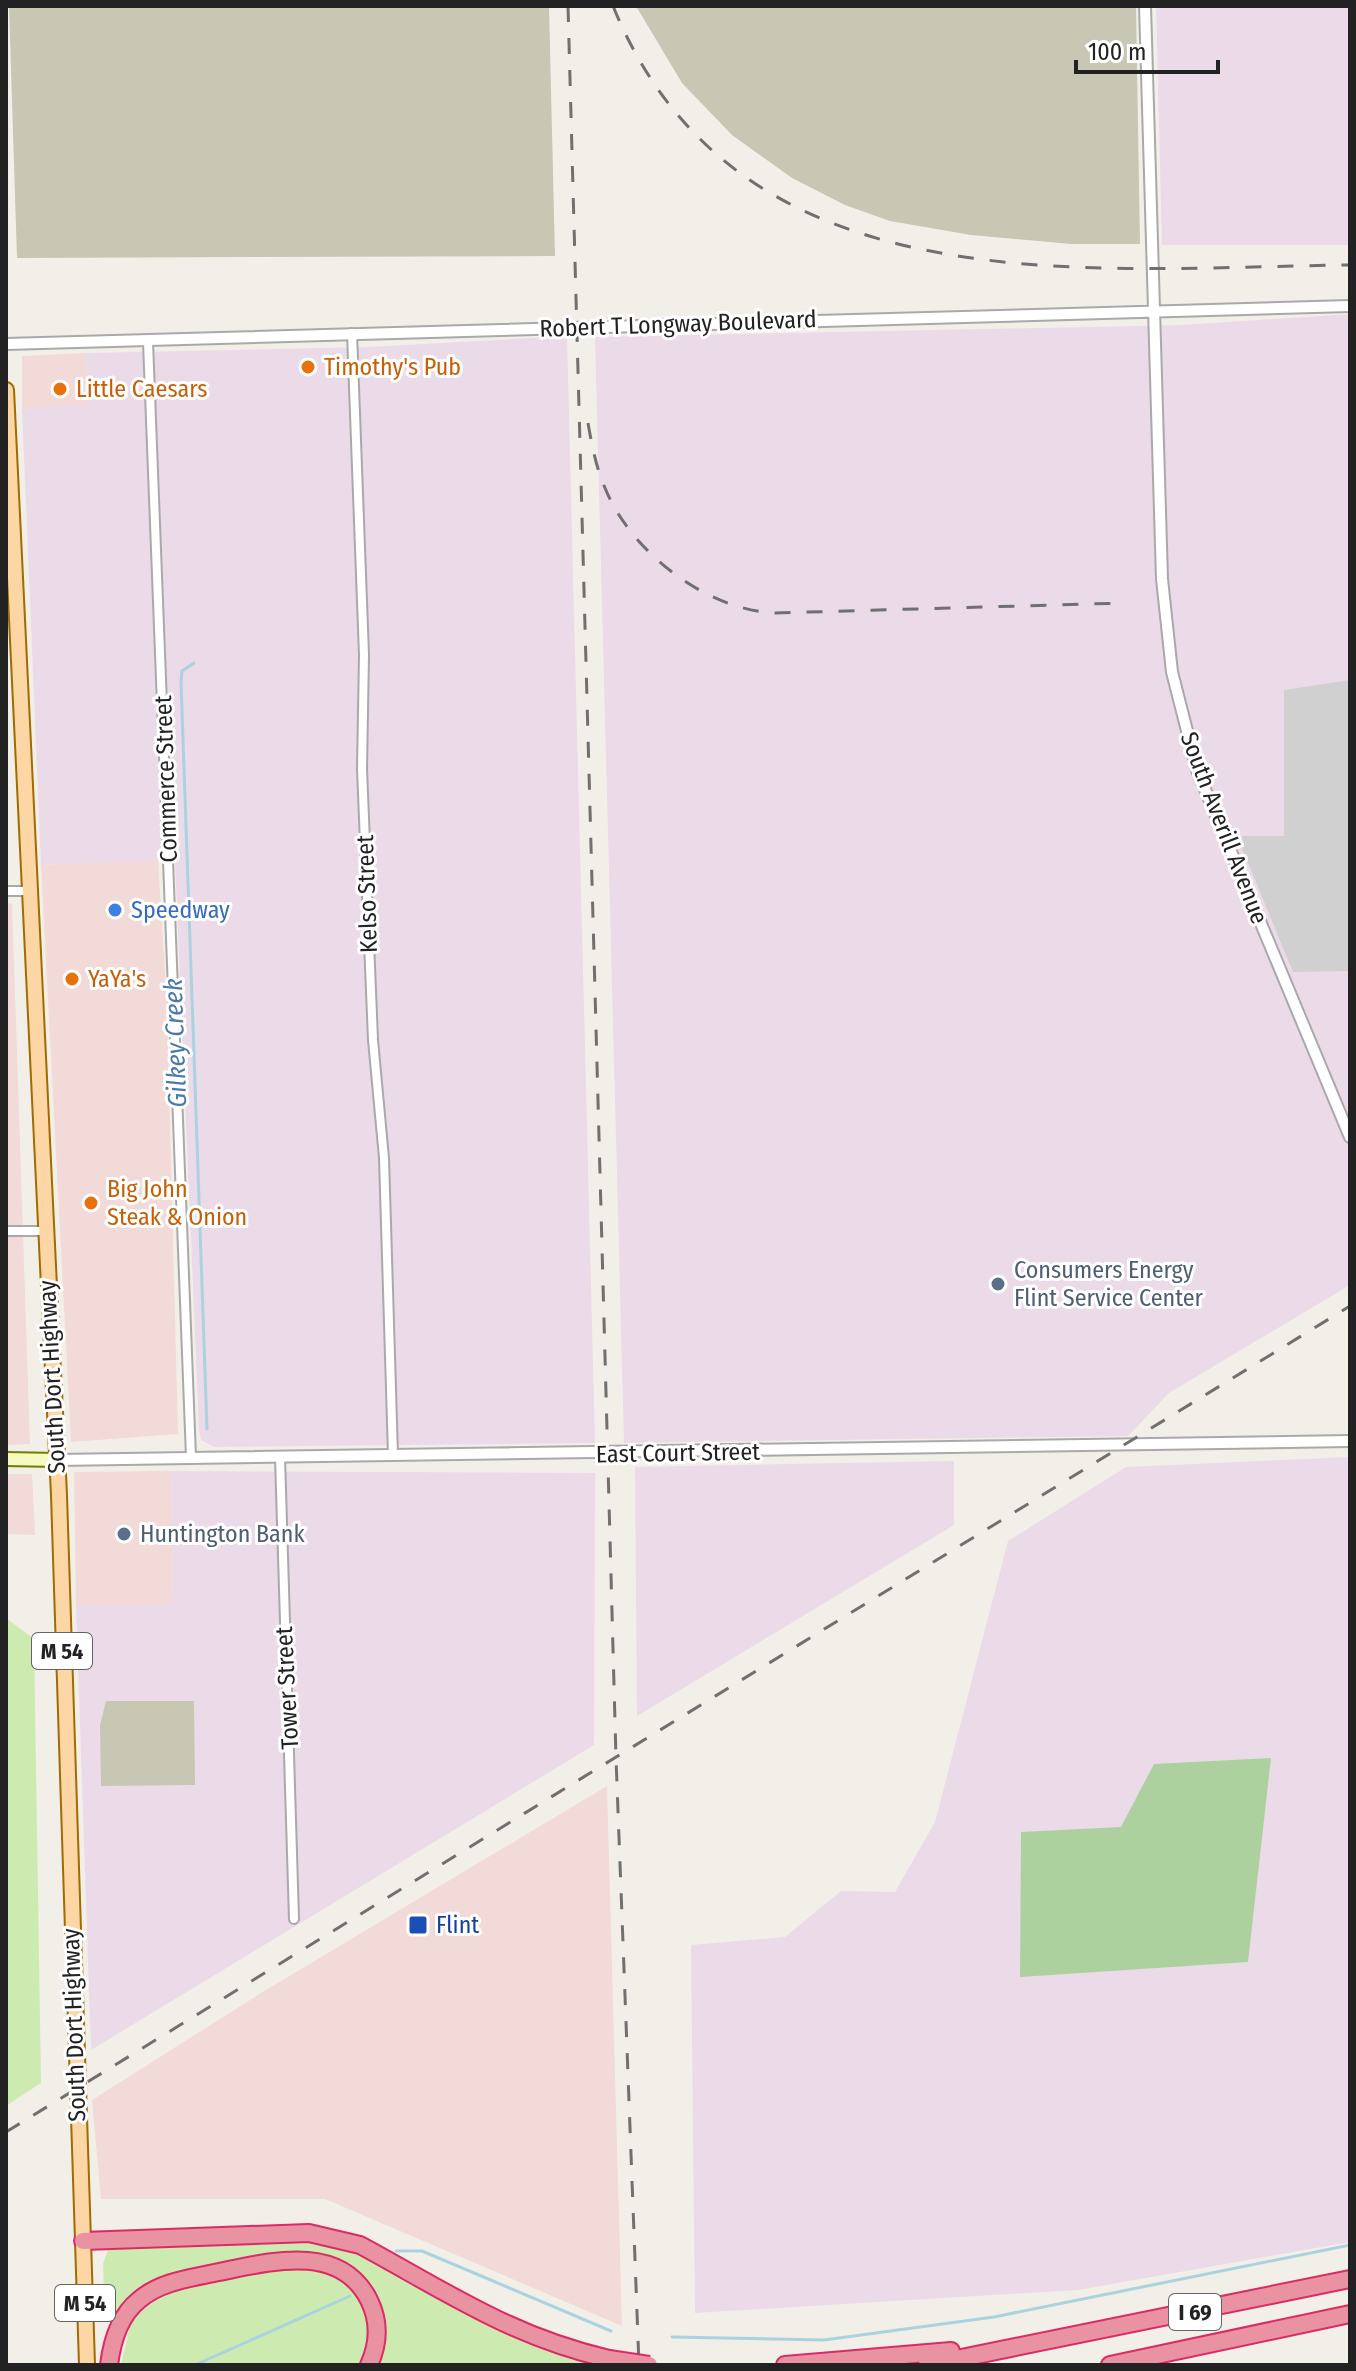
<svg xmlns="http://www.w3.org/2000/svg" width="1356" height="2371" viewBox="0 0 1356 2371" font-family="'Fira Sans Condensed',sans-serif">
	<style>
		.commercial { fill: #f2dad9 }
		.industrial { fill: #ebdbe8 }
		.religious { fill: #d0d0d0 }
		.construction { fill: #c7c7b4 }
		.grass { fill: #cdebb0 }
		.forest { fill: #add19e }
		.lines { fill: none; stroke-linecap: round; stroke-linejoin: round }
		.stream { stroke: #aad3df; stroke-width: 3 }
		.minor-casing { stroke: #a9a9a9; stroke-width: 12 }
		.tertiary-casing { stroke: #a9a9a9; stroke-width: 14 }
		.secondary-casing { stroke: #707d05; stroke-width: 16 }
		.primary-casing { stroke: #a06b00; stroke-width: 18 }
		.motorway-casing { stroke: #dc2a67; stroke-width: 20 }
		.minor { stroke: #fff; stroke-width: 8 }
		.tertiary { stroke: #fff; stroke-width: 10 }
		.secondary { stroke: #f7fabf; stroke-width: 12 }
		.primary { stroke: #fcd6a4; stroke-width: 14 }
		.motorway { stroke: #e892a2; stroke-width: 16 }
		.rail { stroke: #707070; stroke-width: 3; stroke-dasharray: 16 16; stroke-linecap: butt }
		.motorway-bridge-casing { stroke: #dc2a67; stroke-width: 20; stroke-linecap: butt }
		.motorway-bridge { stroke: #e892a2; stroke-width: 16 }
		.food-dot { fill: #e8710a; stroke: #fff; stroke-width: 3 }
		.shop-dot { fill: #3f7fe0; stroke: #fff; stroke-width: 3 }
		.service-dot { fill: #5c6f8a; stroke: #fff; stroke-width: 3 }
		.transit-dot { fill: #1a4fb4; stroke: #fff; stroke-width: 3 }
		.labels { text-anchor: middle; stroke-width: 6; stroke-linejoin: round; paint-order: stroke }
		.shield { fill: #fff; stroke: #646464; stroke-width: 2 }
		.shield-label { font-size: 22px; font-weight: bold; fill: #222 }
		.street-label { font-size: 24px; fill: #222; stroke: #fff }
		.food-label { font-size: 24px; fill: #c56008; stroke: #fff; text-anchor: start }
		.shop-label { font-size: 24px; fill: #366cbe; stroke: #fff; text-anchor: start }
		.service-label { font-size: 24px; fill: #4e5e75; stroke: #fff; text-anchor: start }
		.transit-label { font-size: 24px; fill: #164399; stroke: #fff; text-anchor: start }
		.water-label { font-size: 26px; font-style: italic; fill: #4a7aab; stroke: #fff }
	</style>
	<rect width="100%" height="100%" fill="#f2efe9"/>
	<path class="commercial" d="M86,353L87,406L22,409V356Z
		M158,860L167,1005L178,1434L71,1442L41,865Z
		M12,903L30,1444L6,1445V904Z
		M171,1471L173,1605L76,1606L74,1472Z
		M6,1474H32L35,1535L6,1534Z
		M607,1786L622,2326L325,2199H101L92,2100L261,1993Z"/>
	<path class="industrial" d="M1156,6H1350V245H1162Z
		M1350,314V1285L1169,1393L1128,1436L624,1443L595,337L1182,325Z
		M567,336L595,1443L214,1447L201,1440L199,1430L175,860L41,865L22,409L87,405L86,353L368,347Z
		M1350,1457V2242L1078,2290L695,2313L691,1945L785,1937L841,1891L895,1892L935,1822L1008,1541L1126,1467Z
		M954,1461V1525L637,1716L635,1467Z
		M171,1471L595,1473L594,1745L91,2050L76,1606L173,1604Z"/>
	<path class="religious" d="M1350,680V971L1293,972L1237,836H1284V690Z"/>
	<path class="construction" d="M9,6H549L555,256L17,258Z
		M636,6H1136L1140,244H1071L971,235L890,221L845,205L792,178L732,135L682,83Z
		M106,1701H194L195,1785L101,1786L100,1725Z"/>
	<path class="grass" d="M6,1618L34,1639L41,2083L6,2106Z
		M315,2242L357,2252L493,2328L550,2350L609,2365H375L382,2339L346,2266L191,2273L114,2321L105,2318L103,2264L108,2249Z
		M302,2267C355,2277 384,2310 361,2365H121L129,2330L126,2328C161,2279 245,2271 302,2267Z"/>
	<path class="forest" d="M1271,1758L1248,1962L1020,1977L1021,1832L1121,1827L1154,1764Z"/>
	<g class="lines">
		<path class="stream" d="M194,663L182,671L181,682L207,1429
			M396,2251H422L611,2331
			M672,2337L824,2340L994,2317L1350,2245
			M195,2365L350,2296"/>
		<defs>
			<path id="minor" d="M352,333L364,655L362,769L373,1040L384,1158L393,1455
				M148,342L191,1457
				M6,891H30
				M6,1231H44
				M280,1457L294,1919"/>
			<path id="tertiary" d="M1145,6L1162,579L1172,672L1197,770L1350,1137
				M6,344L1350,306
				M57,1460L1350,1441"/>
			<path id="secondary" d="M6,1459L57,1460"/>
			<path id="primary" d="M6,390L59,1495L87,2365"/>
			<path id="motorway" d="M83,2241L309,2233L360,2245C447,2292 510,2336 609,2359
				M109,2365C112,2341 119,2316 139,2300C161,2281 192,2278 219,2272C269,2262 340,2242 369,2300C380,2322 379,2343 369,2365
				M785,2365L951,2351
				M927,2365L1350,2279
				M1110,2365L1350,2314"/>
		</defs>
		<use href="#minor" class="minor-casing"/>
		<use href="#tertiary" class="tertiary-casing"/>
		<use href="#secondary" class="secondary-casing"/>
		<use href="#primary" class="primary-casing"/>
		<use href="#motorway" class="motorway-casing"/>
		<use href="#minor" class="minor"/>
		<use href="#tertiary" class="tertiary"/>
		<use href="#secondary" class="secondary"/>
		<use href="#primary" class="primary"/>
		<use href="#motorway" class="motorway"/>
		<path class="rail" d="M568,6L616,1758L639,2365
			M613,6C737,310 1083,268 1350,265
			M588,423C592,446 596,467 605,488C631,552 706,610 775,613L1125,603
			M6,2132L1350,1306"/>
		<defs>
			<path id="motorway-bridge" d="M609,2359L649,2365"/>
		</defs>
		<use href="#motorway-bridge" class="motorway-bridge-casing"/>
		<use href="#motorway-bridge" class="motorway-bridge"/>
	</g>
	<g class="food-dot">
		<circle cx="308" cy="367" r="8"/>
		<circle cx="60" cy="389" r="8"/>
		<circle cx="72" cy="979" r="8"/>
		<circle cx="91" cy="1203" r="8"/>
	</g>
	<circle class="shop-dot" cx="115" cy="910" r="8"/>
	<g class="service-dot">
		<circle cx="998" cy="1284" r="8"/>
		<circle cx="124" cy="1534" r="8"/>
	</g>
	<rect class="transit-dot" x="408" y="1915" width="20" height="20" rx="4"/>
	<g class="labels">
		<g class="shield">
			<rect x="32" y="1633" width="60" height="36" rx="6"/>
			<rect x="55" y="2285" width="60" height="36" rx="6"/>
			<rect x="1169" y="2294" width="52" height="36" rx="6"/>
		</g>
		<g class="shield-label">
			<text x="62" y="1659">M 54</text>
			<text x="85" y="2311">M 54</text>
			<text x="1195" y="2320">I 69</text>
		</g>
		<g class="street-label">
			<text transform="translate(678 324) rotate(-2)" y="8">Robert T Longway Boulevard</text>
			<text transform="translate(166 779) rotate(-92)" y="8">Commerce Street</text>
			<text transform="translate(1224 828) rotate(69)" y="8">South Averill Avenue</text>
			<text transform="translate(367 894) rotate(-92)" y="8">Kelso Street</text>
			<text transform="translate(52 1377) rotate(-93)" y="8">South Dort Highway</text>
			<text transform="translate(678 1453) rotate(-1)" y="8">East Court Street</text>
			<text transform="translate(287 1688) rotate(-93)" y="8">Tower Street</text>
			<text transform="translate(74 2025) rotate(-92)" y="8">South Dort Highway</text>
		</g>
		<g class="food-label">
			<text x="324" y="375">Timothy's Pub</text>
			<text x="76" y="397">Little Caesars</text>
			<text x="88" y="987">YaYa's</text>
			<text x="107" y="1197">Big John<tspan x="107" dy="28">Steak &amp; Onion</tspan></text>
		</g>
		<g class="shop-label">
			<text x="131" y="918">Speedway</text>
		</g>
		<g class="service-label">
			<text x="1014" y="1278">Consumers Energy<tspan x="1014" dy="28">Flint Service Center</tspan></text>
			<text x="140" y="1542">Huntington Bank</text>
		</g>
		<g class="transit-label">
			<text x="436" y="1933">Flint</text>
		</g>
		<g class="water-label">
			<text transform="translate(175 1043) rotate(-92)" y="9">Gilkey Creek</text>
		</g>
	</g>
	<rect width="1356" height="2371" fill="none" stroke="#222222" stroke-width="16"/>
	<path d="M1076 60v12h142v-12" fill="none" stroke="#222222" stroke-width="4"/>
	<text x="1088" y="60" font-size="24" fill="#222222" stroke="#ffffff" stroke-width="6" paint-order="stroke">100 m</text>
</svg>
